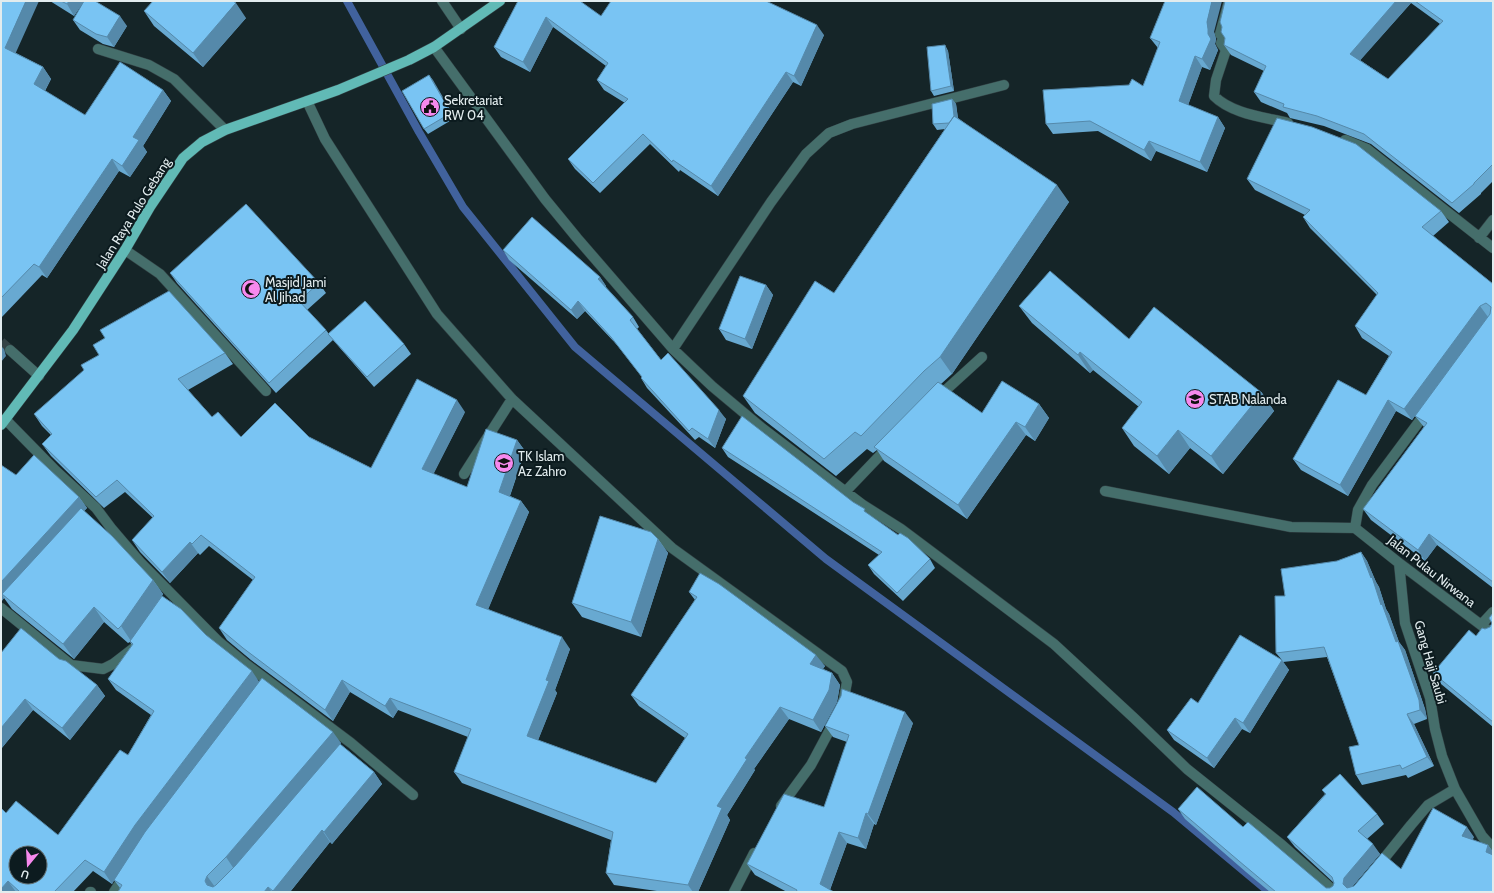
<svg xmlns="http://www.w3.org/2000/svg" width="1494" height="893" viewBox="0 0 1494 893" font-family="Cabin,sans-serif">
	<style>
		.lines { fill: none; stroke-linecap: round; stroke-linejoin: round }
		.stream { stroke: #41629d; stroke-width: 8 }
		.minor-tunnel { stroke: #344346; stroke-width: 10; stroke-dasharray: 10 5; stroke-linecap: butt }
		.minor-casing { stroke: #324144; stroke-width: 11 }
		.major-casing { stroke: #324144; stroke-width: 11 }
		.minor { stroke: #456e6b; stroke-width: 10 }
		.major { stroke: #61bab6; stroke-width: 10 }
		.wall { fill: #68a9d1; fill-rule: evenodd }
		.shaded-wall { fill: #5589aa }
		.building { fill: #79c4f3; stroke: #5589aa; fill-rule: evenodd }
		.labels { text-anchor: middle; stroke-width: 4; stroke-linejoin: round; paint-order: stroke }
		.poi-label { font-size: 13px; fill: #e2ecee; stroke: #0c1b1f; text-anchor: start }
		.street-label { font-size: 13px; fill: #e2ecee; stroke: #0c1b1f }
	</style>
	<rect width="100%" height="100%" fill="#152528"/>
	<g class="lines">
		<path class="stream" d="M347,1L419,132L463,207L575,347L826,559L1173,812L1269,892"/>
		<path class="minor-tunnel" d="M1,342L10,350"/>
		<defs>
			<path id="minor" d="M442,1L461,29
				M1229,1L1220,34L1223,38L1221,43L1226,50L1216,80L1214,96C1232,114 1264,117 1288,123
				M434,47L545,199L577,238L673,349L713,387L762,428L863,505L901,529L925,547L1054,644L1134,718L1187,769L1282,845L1335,892
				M98,49L149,65L174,79L225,130
				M307,101L325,139L437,314L512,399L672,548L842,671L847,682L843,703
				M1345,140L1367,149L1493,248
				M1479,238L1493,220
				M125,250L160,274L266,391
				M673,349L771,202L806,154L829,133L852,124L1004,85
				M10,350L39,376
				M937,398L982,357
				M6,420L56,471L96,508L111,528L140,562L218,641L247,665L351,743L413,795
				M464,474L512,399
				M846,491L889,446
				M1105,491L1291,527L1355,528
				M1355,528L1358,510L1372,485L1427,411
				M1355,528L1399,563L1493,634
				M1399,563L1405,623L1430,698L1435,729L1442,756L1455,789L1482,836L1493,848
				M1,608L71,665L103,669L113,664L135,647
				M1481,625L1493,612
				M781,806L811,765L835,720
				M1378,866L1411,825L1428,805L1455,789
				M90,892H91
				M114,892L125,875
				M734,892L754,853"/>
			<path id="major" d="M1,425L73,330L125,250L150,207L183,158L202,142L225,130L338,90L409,60L434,47L500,1"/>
		</defs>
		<use href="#minor" class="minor-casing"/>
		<use href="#major" class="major-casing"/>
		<use href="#minor" class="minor"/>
		<use href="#major" class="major"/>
	</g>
	<path class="wall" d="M1,1L16,53L43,67L51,79L45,91L85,115L163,90L171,101L143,146L147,152L130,177L119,171L47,278L42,275L1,318Z
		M50,1H84L74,16Z
		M518,1L601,16L824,35L801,86L793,82L718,196L680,170L679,172L650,144L600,193L575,169L568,159L625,103L604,90L597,80L606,66L553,27L530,72L501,57L494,47Z
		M1225,1H1493V181L1481,193V194L1459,213L1371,144L1324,126L1290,118L1287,113L1261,102L1254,92L1264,71L1231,55L1224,45L1225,38L1222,27ZM1411,3L1440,24L1388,79L1360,60Z
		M144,11L246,18L203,67L154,26Z
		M73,20L127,26L114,47L103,44L80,30Z
		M1214,32L1216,39L1215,44L1218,50L1210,70L1202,67L1188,105L1218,117L1225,128L1207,172L1156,151L1151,161L1098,131L1053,134L1046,124L1143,86L1158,48L1150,38Z
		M945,45L948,51L954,91L934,96L931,91Z
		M429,75L455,118L428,134L424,129Z
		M952,99L956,104L958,118L1069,202L952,374L941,384L982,413L1039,404L1049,418L1035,441L1026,435L967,519L884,461L877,450L873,453L867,449L836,476L755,413L743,396L834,293L945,129L937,130L933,124Z
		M1247,179L1441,211L1449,222L1433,236L1493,284V588L1437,545L1425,561L1371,520L1363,509L1424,427L1415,416L1488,317L1412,420L1396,411L1348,496L1301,470L1293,459L1366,395L1389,356L1362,338L1355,326L1377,295L1310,228L1303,217L1305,215L1255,190Z
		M503,250L600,277L606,286V287L633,317L639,327L637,329L661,360L726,419L715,448L699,437L695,440L647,388L641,378L642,377L618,346L585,311L577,319L509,260Z
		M170,273L319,283L326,293L307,310L326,330L329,334L404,344L411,354L374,387L333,340L276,393L177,283Z
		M766,285L773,295L752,349L726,340L719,329Z
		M1019,306L1129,339L1262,393L1274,411L1223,474L1190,448L1169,474L1134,446L1122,428L1139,407L1093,370L1090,373L1032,323Z
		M225,353L233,364L188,390L212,417L241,437H309L371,468L465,412L433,474L467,487L517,440L525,451L510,496L521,501L529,512L488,609L570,649L555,690L557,693L538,740L656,783L685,738L639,706L631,695L695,600L689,592L825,666L823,669L832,673L840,685L837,702L821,732L789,719L754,769L755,770L727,815L730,820L698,892H664L614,885L606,873L611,840L462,783L454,772L468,737L398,710L393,718L350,692L333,721L251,660L227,640L219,628L253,580L209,546L200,555L198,553L170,583L140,552L132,540L153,518L125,492L104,508L51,456L42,444L51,435L42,426L34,414Z
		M722,448L868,514L898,535L930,559L935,568L903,601L874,574L868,565L879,555L728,457Z
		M16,475L79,497L87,508L84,511L153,580L163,594L162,596L259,682L341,743L340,744L374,772L382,784L332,844L330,842L290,892H118L120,888L114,880L112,884L93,871L73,892H1L6,813L58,835L128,755L151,715L116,690L108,679L132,645L130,642L128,643L104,622L74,659L12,609L4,598L1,602Z
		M658,539L668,553L641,637L582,617L572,603Z
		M1361,552L1367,561L1376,582L1379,587L1386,609L1389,614L1399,642L1405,650L1425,709L1427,719L1414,724L1434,766L1408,778L1406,775L1362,785L1356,775L1359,745L1327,657L1283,662L1289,670L1250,733L1242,729L1214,768L1174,740L1167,730L1198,703L1282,660L1276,653L1285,596L1337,561Z
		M1493,613V727L1441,684L1433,673L1476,636L1485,629L1490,627L1492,623Z
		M1,653L59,659L97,685L105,696L70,740L33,710L1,749Z
		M913,723L876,825L874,824L866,849L847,843L830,890L834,892H787L755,875L747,864L824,807L847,742L833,737L825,726Z
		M1322,790L1377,814L1384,824L1367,839L1380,854L1352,887L1401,869L1474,837L1472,840L1488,845L1493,852V892H1270L1246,872L1185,819L1178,809L1243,827L1326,888H1330L1333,886L1334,883L1295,847L1287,837L1325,794Z"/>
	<path class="shaded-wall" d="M26,1H39L13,59L5,48Z
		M69,1H84L74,16L67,4Z
		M1212,1H1222L1214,32L1216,39L1215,44L1218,50L1210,70L1202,59L1208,34L1207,22Z
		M1396,1H1409L1411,3L1357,64L1350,54Z
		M236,3L246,18L203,67L193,53Z
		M120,16L127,26L114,47L107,37Z
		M546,17L553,27L530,72L523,62Z
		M817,25L824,35L801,86L794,76Z
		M945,45L948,51L954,91L951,86Z
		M1195,56L1202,67L1186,111L1179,101Z
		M43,67L51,79L42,96L34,84Z
		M786,72L793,82L718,196L711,186Z
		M429,75L433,80L455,118L451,113Z
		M163,90L171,101L143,146L147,152L130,177L122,166L133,137Z
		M952,99L956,104L959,128L955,123Z
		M1218,117L1225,128L1207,172L1200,162Z
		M1149,141L1156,151L1151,161L1144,150Z
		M112,159L119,171L47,278L39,267Z
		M1057,185L1069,202L952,374L940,357Z
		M600,277L606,286L605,288L598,279Z
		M766,285L773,295L752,349L745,339Z
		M578,301L585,311L577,319L571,310Z
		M1480,306L1488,317L1412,420L1404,409Z
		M1,346L4,349L6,356L1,362Z
		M1080,352L1093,370L1090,373L1078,355Z
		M1262,393L1274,411L1223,474L1211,456Z
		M457,400L465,412L430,481L422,469Z
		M1388,400L1396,411L1348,496L1340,485Z
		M1039,404L1049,418L1035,441L1025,427Z
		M719,410L726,419L715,448L708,439Z
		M1016,422L1026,435L967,519L958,505Z
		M1178,430L1190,448L1169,474L1157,456Z
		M517,440L525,451L507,504L499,492Z
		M79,497L87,508L5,597L2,594L4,598L1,602V582Z
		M521,501L529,512L485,617L476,605Z
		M1429,534L1437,545L1425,561L1418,550Z
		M658,539L668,553L641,637L631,622Z
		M190,542L198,553L170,583L162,572Z
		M1361,552L1367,561L1376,582L1379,587L1386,609L1389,614L1399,642L1405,650L1425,709L1427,719L1420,710L1396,642L1381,605L1371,578Z
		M153,580L163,594L131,641L121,626Z
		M94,607L104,622L74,659L63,644Z
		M562,637L570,649L555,690L557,693L535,748L527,736L546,680Z
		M816,655L825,666L818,676L810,664Z
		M1282,660L1289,670L1250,733L1243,723Z
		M252,671L260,683L143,836L112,884L104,872L135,825Z
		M832,673L840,685L837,702L821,732L813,720Z
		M342,680L350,692L333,721L325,710Z
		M97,685L105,696L70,740L62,728Z
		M390,698L398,710L393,718L385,706Z
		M25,699L33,710L1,749V728Z
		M780,707L789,719L754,769L755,770L727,815L730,820L698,892H693L688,885L717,806L745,758Z
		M905,712L913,723L876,825L868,814Z
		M1407,714L1414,724L1434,766L1427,757Z
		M1235,718L1242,729L1214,768L1207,758Z
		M333,732L341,743L234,869L226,857Z
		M374,772L382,784L332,844L324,832Z
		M866,813L874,824L866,849L858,838Z
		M1467,827L1474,837L1469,846L1462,836Z
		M322,830L330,842L290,892H274L273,891Z
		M839,832L847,843L829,892L820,884Z
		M1373,844L1380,854L1351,888L1350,892L1343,884L1344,878Z
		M1488,845L1493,852V862L1486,852Z
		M207,876L215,887L212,892L205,881Z
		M8,881L16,892H1V889Z
		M268,887L272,892H264Z"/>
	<path class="building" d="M1,1H26L5,48L43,67L34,84L85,115L120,62L163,90L133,137L139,140L122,166L112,159L39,267L34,264L1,298Z
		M61,1H69L67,4Z
		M84,1H95L120,16L107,37L96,34L73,20Z
		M153,1H233L236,3L193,53L144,11Z
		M518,1H580L601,16L611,1H766L817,25L794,76L786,72L711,186L673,160L672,162L643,134L593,183L568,159L628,99L597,80L608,63L546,17L523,62L494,47Z
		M1165,1H1212L1207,22L1208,29V34L1211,39L1202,59L1195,56L1179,101L1218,117L1200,162L1149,141L1144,150L1090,121L1046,124L1043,90L1129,85L1132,79L1143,86L1160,42L1150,38Z
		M1225,1H1396L1350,54L1388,79L1443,21L1415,1H1493V164L1474,183V184L1452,203L1364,134L1317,116L1283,107L1284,104L1254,92L1266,66L1224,45L1225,38L1221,32L1222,27L1220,22Z
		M945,45L951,86L931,91L927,47Z
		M429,75L451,113L424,129L402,91Z
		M952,99L954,116L949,123L933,124L932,104Z
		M954,116L1057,185L940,357L924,371L861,436L855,432L824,459L743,396L815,281L834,293Z
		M1277,118L1312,127L1356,144L1441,211L1422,227L1493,284V582L1429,534L1418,550L1363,509L1427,423L1415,416L1490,314L1491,307L1486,303L1480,306L1404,409L1388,400L1340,485L1293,459L1338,380L1366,395L1392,352L1355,326L1378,293L1303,217L1310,210L1247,179Z
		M246,204L319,283L299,301L326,330L269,383L170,273Z
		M532,217L600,277L598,279L633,317L630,320L661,360L668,353L719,410L708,439L692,428L689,431L641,378L642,377L611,337L578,301L571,310L503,250Z
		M1050,271L1129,339L1154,307L1262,393L1211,456L1178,430L1157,456L1122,428L1142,402L1080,352L1078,355L1019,306Z
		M740,276L766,285L745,339L719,329Z
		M169,291L225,353L178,379L212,417L218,412L241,437L275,403L309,437L371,468L417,379L457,400L422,469L467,487L486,429L517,440L499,492L521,501L476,605L562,637L546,680L549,681L527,736L656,783L688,734L631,695L697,597L689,592L700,573L719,584L816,655L810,664L832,673L829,690L813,720L780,707L745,758L747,759L717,806L722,808L688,885L606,873L613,832L454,772L471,729L390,698L385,706L342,680L325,710L243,648L219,628L255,577L201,535L192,544L190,542L162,572L132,540L154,516L117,480L96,497L42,444L52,434L34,414L84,370L81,365L99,355L93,345L105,338L100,330Z
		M365,301L404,344L367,377L328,334Z
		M1002,381L1039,404L1025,427L1016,422L958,505L874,447L938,382L982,413Z
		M742,416L853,502L865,509L864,511L898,535L900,533L908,538L930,559L897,593L868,565L882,552L722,448Z
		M34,455L79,497L1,582V465L16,475Z
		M81,508L112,536L153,580L121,626L118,629L94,607L63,644L2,594Z
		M600,516L651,532L658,539L631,622L572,603Z
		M1361,552L1371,578L1372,577L1381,605L1382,604L1396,642L1398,641L1419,700L1420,710L1407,714L1427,757L1402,769L1400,765L1356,775L1349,747L1359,745L1324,647L1276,653L1275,596H1285L1281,569L1337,561Z
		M162,596L181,609L206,635L252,671L135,825L104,872L85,860L54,892H20L8,881L1,889V808L6,813L16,801L58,835L120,750L128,755L154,711L108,679L133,644L130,641L133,637ZM16,853H40V877H16Z
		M1493,613V722L1433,673L1469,630L1476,636L1482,628L1485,629L1490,627L1492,623L1489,618Z
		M21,628L59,659L66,661L97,685L62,728L25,699L1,728V653Z
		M1240,635L1282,660L1243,723L1235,718L1207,758L1167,730L1191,698L1198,703Z
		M262,678L333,732L226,857L207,876L205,881L207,885L213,887L216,885L235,866L340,744L374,772L324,832L322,830L273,891L268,887L264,892H118L122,885L114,880L145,832Z
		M842,689L905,712L868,814L866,813L858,838L839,832L820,884L834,892H796L797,890L747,864L784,794L824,807L849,735L825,726L841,696Z
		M1340,774L1377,814L1358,831L1373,844L1344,878L1343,884L1347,888L1354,886L1382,853L1401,869L1433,808L1467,827L1462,836L1488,845L1486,852L1493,855V892H1276L1239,861L1178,809L1197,787L1243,827L1248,822L1326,888H1330L1333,886L1334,883L1332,877L1287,837L1326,794L1322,790Z"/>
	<defs>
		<symbol id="civic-disc" viewBox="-11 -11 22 22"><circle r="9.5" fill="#f689ed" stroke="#0c1b1f"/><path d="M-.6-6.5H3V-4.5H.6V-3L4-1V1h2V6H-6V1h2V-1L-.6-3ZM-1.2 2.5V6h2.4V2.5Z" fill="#111"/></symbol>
		<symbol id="mosque-disc" viewBox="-11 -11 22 22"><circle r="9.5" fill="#f689ed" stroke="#0c1b1f"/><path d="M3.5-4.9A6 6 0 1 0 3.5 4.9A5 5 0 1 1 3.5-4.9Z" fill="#111"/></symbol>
		<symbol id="university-disc" viewBox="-11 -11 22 22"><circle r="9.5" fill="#f689ed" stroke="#0c1b1f"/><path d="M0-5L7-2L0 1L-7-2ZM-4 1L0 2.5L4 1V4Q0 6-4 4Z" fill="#111"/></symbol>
		<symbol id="school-disc" viewBox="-11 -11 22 22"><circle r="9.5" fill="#f689ed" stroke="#0c1b1f"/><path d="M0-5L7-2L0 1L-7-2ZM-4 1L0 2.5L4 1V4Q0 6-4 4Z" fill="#111"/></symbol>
	</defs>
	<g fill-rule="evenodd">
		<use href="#civic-disc" x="419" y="96" width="22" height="22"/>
		<use href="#mosque-disc" x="240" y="278" width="22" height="22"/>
		<use href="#university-disc" x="1184" y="388" width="22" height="22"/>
		<use href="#school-disc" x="493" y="452" width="22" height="22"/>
	</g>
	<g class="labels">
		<g class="poi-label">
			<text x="444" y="105">Sekretariat<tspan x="444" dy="15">RW 04</tspan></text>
			<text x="265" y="287">Masjid Jami<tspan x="265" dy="15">Al Jihad</tspan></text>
			<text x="1209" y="404">STAB Nalanda</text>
			<text x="518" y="461">TK Islam<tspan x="518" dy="15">Az Zahro</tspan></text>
		</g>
		<g class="street-label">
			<text transform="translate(133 213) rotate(-58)" y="5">Jalan Raya Pulo Gebang</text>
			<text transform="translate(1432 571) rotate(38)" y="5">Jalan Pulau Nirwana</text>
			<text transform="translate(1431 662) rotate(74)" y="5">Gang Haji Saubi</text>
		</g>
	</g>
	<rect width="1494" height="893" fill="none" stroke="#e2ecee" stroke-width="4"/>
	<g transform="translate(28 865) rotate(198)"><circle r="19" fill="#0c1b1f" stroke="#626f72"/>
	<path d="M0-3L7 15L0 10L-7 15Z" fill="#f689ed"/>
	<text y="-6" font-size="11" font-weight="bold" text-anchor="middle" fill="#e2ecee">U</text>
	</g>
</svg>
